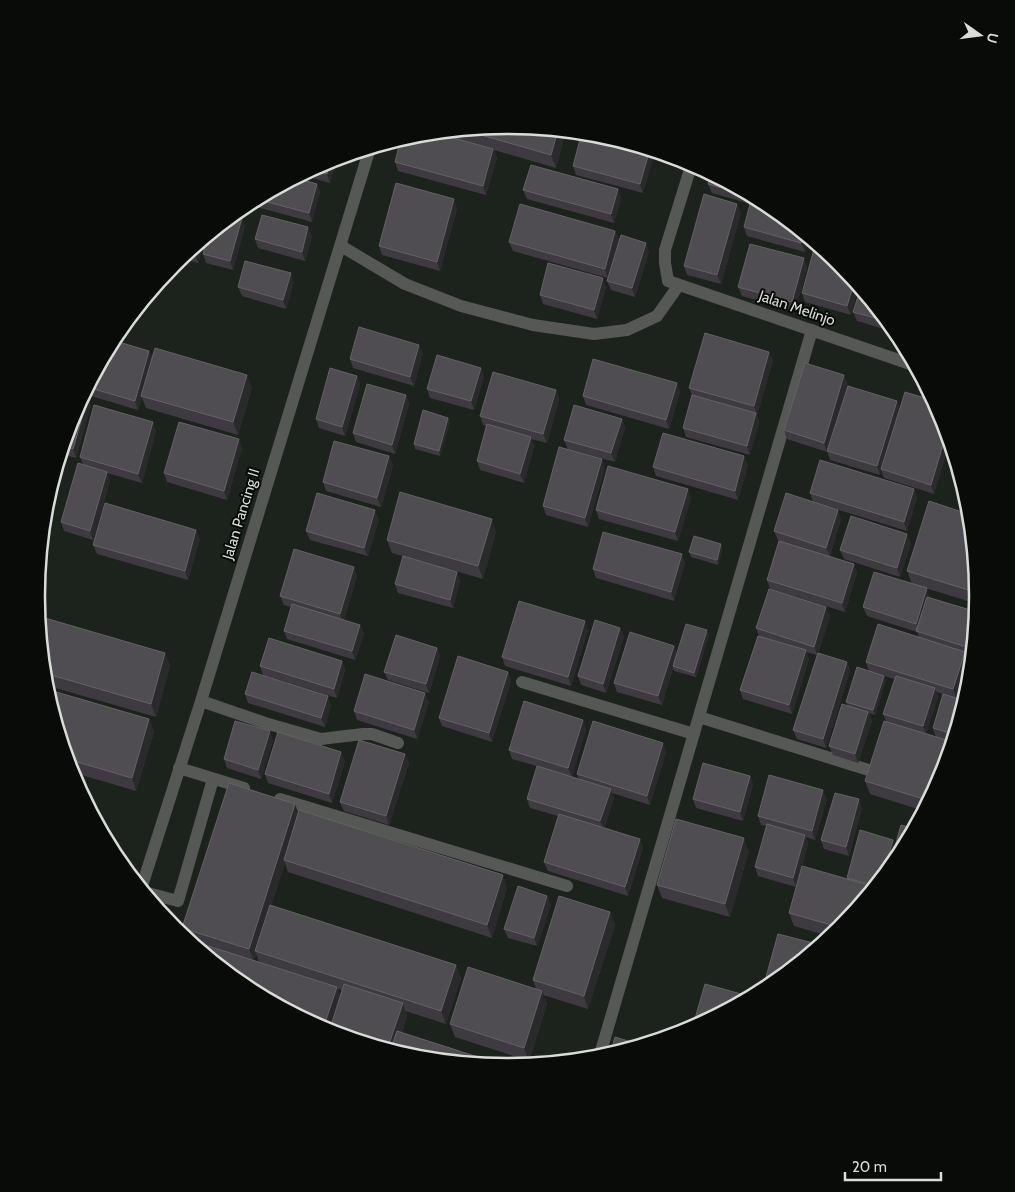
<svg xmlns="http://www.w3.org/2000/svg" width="1015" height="1192" viewBox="0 0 1015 1192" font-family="Cabin,sans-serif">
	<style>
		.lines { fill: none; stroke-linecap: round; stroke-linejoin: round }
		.lane { stroke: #555855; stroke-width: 12 }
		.street { stroke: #555855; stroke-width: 12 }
		.wall { fill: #3f3a41; fill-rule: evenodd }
		.shaded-wall { fill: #2a292c }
		.building { fill: #4f4c52; stroke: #656267 }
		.labels { text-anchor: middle; stroke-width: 4; stroke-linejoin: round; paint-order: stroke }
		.street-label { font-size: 15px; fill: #d9ddd8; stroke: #080b08 }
		.rim { fill: none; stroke: #d9ddd8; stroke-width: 2.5 }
	</style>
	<rect width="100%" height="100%" fill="#1c221c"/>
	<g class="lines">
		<path class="lane" d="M179,768L244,788
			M280,799L567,886
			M144,892L178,901L213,779"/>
		<path class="street" d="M692,163L665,250V263L668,281L916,366
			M341,246L405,284L461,306L533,325L594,334L627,330L657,316L679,285
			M522,682L694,734
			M201,701L265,723L321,739L363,734H372L398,743
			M699,717L875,772
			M141,889L201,701L370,148
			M599,1058L812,330"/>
	</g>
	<path class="wall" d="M508,125L566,131L556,168L494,150L497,158L486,195L398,171L395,162L416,134Z
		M655,151L643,193L576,175L573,166Z
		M337,158L330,183L301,175L327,161Z
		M712,173L770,204L809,237L805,252L747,236L744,227L750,204L712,193L708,184Z
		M296,178L317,184L320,192L312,222L246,204Z
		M618,189L621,198L614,223L527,199L523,190Z
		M457,208L440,271L382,255L379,246Z
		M741,213L721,284L687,275L684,266Z
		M245,227L233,270L206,263L203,254Z
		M615,231L619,240L608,278L513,251L509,242Z
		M312,236L305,261L258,248L255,239Z
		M206,237L198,263L180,258Z
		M649,252L635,297L611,290L607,281Z
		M841,263L859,285L851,315L805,302L802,293Z
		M807,267L795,311L742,296L738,287Z
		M294,282L286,309L242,296L238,287Z
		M606,287L597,319L543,304L540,295Z
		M861,287L895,329L894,332L857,321L853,312Z
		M112,340L149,351L152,358L252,388L238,435L146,408L142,398L138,410L84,394Z
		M769,352L773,361L757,415L759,422L750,455L686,437L683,428L692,395L689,388Z
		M423,353L414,386L353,368L350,359Z
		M357,376L360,385L345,436L319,428L316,419Z
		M484,376L474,410L430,398L427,389Z
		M848,384L829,444L897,401L900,409L943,416L950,441L934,494L884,478L881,470L880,475L830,460L827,451V452L787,439L784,430Z
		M556,390L559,399L547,443L531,439L534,446L524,483L480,470L477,461L486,426L483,425L480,416Z
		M680,392L669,429L586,405L583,396Z
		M406,395L409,404L395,454L356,442L353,433Z
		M91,406L76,458L61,454L72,415Z
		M448,418L450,422L440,456L415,449L414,444Z
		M622,419L625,427L615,462L568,449L564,440Z
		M156,431L142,483L107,473L110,481L93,540L64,531L61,522L83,465L80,457Z
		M242,448L227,500L167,482L164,473Z
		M389,456L393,465L381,507L326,491L323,482Z
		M957,462L961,475L959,474L956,465Z
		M748,465L738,500L656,476L653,467Z
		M605,468L588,527L546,515L543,506Z
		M914,489L917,498L907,531L813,502L810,493Z
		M691,498L678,541L599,519L596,510Z
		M971,515L979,596L978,604L912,584L907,571Z
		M379,519L368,556L310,540L306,531Z
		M841,519L830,556L854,564L857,573L845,612L770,589L767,580L779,541L778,540L774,531Z
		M496,531L483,579L392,553L387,540Z
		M200,539L188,580L97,554L93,545Z
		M911,543L900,577L844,559L840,550Z
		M722,549L718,565L691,557L689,552Z
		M685,563L674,601L596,578L593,569Z
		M354,567L357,576L344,620L360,625L364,634L355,660L287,639L284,631L291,607L284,605L280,596Z
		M457,572L460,581L453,608L398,593L395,584Z
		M930,598L977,612L973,657L966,655L968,661L956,698L966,701L953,742L936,737L933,728L943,694L936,692L938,697L926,734L943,777L924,811L870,794L865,781L886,721L883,714L894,679L884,676L886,680L875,715L869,713L872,721L858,763L833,755L829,746L848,706L846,702L869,671L866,662L919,637L917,632L867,616L863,607Z
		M38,616L165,653L170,666L156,717L45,685Z
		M830,616L818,654L847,662L850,671L826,748L797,739L793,730L817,655L806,652L809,659L792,714L743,699L740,690L759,636L756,628Z
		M620,628L624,637L606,693L581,685L578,676Z
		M588,630L571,686L505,666L502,657Z
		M707,630L709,635L696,677L674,671L673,668L662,705L617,692L614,683L674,646L677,654Z
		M437,648L440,657L429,693L388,680L384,672Z
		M342,661L345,670L337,698L263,675L260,666Z
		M508,672L511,681L492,742L442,726L439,718Z
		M46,689L149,719L154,732L136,791L71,772Z
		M245,694L331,705L325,727L248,703Z
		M429,702L417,739L357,720L354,711Z
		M586,729L572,777L579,779L577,774L666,752L650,805L612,793L614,798L604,828L640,839L643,848L628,896L548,871L544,862L558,816L530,808L527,799L537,766L512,759L509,750Z
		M273,740L261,779L227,768L224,759Z
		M405,754L409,763L389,825L344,811L340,802Z
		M345,761L332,803L268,783L265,774Z
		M750,776L753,785L743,821L696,808L693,799Z
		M827,799L815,840L806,837L808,844L796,887L758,876L755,867L767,826L761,825L758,816Z
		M862,808L849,856L824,849L821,840Z
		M298,813L507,888L492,938L288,872L285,863L271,906L456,965L461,978L446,1024L405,1011L407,1016L402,1033L415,1058L186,939L182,928ZM256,954L259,962L254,960ZM338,989L342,990L340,996Z
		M893,840L899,858L841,929L832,937L794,926L789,913L848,879L847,878Z
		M749,851L730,917L662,898L657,885Z
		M547,896L551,905L537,946L508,938L504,929Z
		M610,912L615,925L588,1009L543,995L547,1004L529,1061L455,1037L450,1024L536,989L533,980Z
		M821,945L771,986H770L766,977Z"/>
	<path class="shaded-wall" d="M558,130L566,131L556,168L551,155Z
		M493,149L497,158L486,195L483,186Z
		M650,149L655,151L643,193L640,184Z
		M337,158L330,183L327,174L331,159Z
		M317,184L320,192L312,222L309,213Z
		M618,189L621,198L614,223L611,214Z
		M454,199L457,208L440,271L437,262Z
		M737,204L741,213L721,284L717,275Z
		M242,218L245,227L233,270L230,261Z
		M308,227L312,236L305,261L302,252Z
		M615,231L619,240L608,278L605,269Z
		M804,233L809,237L805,252L801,243Z
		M206,237L198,263L195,254L198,243Z
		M646,243L649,252L635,297L632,288Z
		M804,258L807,267L795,311L792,302Z
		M291,273L294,282L286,309L283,300Z
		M603,278L606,287L597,319L594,310Z
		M855,280L859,285L851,315L847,306Z
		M419,345L423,353L414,386L410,377Z
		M149,351L153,360L141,396L142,398L138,410L135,401Z
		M769,352L773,361L757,415L754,406Z
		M481,368L484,376L474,410L471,401Z
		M247,375L252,388L238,435L233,422Z
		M844,375L848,384L827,452L824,443Z
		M357,376L360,385L345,436L342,427Z
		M677,383L680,392L669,429L666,420Z
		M556,390L559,399L547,443L543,434Z
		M406,395L409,404L395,454L392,445Z
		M88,397L91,406L76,458L73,449Z
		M897,401L900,410L881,469V470L880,475L877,466Z
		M756,413L759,422L750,455L747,446Z
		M448,418L450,422L440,456L439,451Z
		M622,419L625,427L615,462L611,453Z
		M153,422L156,431L142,483L138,474Z
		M947,431L950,441L934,494L931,485Z
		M531,437L534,446L524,483L520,474Z
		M239,439L242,448L227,500L224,491Z
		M389,456L393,465L381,507L377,498Z
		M744,456L748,465L738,500L735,491Z
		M602,459L605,468L588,527L585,518Z
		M107,472L110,481L93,540L90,531Z
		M688,489L691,498L678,541L675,532Z
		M914,489L917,498L907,531L904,522Z
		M375,510L379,519L368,556L364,548Z
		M838,510L841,519L830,556L826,548Z
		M492,519L496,531L483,579L478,566Z
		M196,530L200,539L188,580L185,571Z
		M907,534L911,543L900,577L897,568Z
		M721,544L722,549L718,565L717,560Z
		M682,554L685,563L674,601L671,592Z
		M854,564L857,573L845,612L842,603Z
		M354,567L357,576L343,623L340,614Z
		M457,572L460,581L453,608L450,600Z
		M927,588L930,597L919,633L916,624Z
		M826,607L830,616L818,655L814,647Z
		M585,621L588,630L571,686L568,677Z
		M360,625L364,634L355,660L352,651Z
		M620,628L624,637L606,693L603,684Z
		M707,630L709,635L696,677L694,673Z
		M674,646L677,655L673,666V668L662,705L658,696Z
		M437,648L440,657L429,693L426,684Z
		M806,650L809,659L792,714L789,705Z
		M965,652L968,661L956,698L953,689Z
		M165,653L170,666L156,717L151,704Z
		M342,661L345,670L337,698L334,689Z
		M847,662L850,671L826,748L823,739Z
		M508,672L511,681L492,742L489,733Z
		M884,676L886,680L875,715L873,710Z
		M935,688L938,697L926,735L923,726Z
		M425,693L429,702L417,739L414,730Z
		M328,696L331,705L325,727L321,718Z
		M868,712L872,721L858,763L855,754Z
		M149,719L154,732L136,791L132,778Z
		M583,720L586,729L572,777L568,768Z
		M270,731L273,740L261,779L258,770Z
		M663,743L666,752L650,805L647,796Z
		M341,752L345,761L332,803L329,794Z
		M405,754L409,763L389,825L386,816Z
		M750,776L753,785L743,821L740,812Z
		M611,789L614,798L604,830L600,821Z
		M823,790L827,799L815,840L812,831Z
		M859,799L862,808L849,856L846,847Z
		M295,804L300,817L284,860L285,863L257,952L255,951L256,954L254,962L249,949Z
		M805,835L808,844L796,887L793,878Z
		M744,838L749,851L730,917L725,904Z
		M640,839L643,848L628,896L625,887Z
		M893,840L897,849L891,868L882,878Z
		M503,875L507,888L492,938L487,925Z
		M547,896L551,905L537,946L534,938Z
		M610,912L615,925L588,1009L584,996Z
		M456,965L461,978L446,1024L441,1011Z
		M337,987L342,1000L331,1033L323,1029Z
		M542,991L547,1004L529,1061L524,1048Z
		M403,1003L407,1016L396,1052L387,1050Z"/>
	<path class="building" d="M508,125L558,130L551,155L460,129Z
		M432,132L493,149L483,186L395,162L401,138L416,134Z
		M582,132L600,134L650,149L640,184L573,166Z
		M331,159L327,174L311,169Z
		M531,165L618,189L611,214L523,190Z
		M712,173L757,198L708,184Z
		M296,178L317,184L309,213L256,199Z
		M396,183L454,199L437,262L379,246Z
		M704,194L737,204L717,275L684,266Z
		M520,204L615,231L605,269L509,242Z
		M750,204L778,212L804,233L801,243L744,227Z
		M262,215L308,227L302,252L255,239Z
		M232,216L242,218L230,261L203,254L208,235Z
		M621,235L646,243L632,288L607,281Z
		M816,242L841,263L855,280L847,306L802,293Z
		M198,243L195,254L187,252Z
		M750,244L804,258L792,302L738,287Z
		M245,261L291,273L283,300L238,287Z
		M548,263L603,278L594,310L540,295Z
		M861,287L890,322L853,312Z
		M359,327L419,345L410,377L350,359Z
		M705,333L769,352L754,406L689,388Z
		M112,340L149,351L135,401L87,387Z
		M155,348L247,375L233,422L141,396Z
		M437,355L481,368L471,401L427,389Z
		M593,359L677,383L666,420L583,396Z
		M805,363L844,375L824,443L784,430Z
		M330,368L357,376L342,427L316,419Z
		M493,372L556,390L543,434L480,416Z
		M367,384L406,395L392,445L353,433Z
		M848,386L897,401L877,466L827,451Z
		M905,392L935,401L943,416L947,431L931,485L881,469Z
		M83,395L88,397L73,449L63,446L72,415Z
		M692,395L756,413L747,446L683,428Z
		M94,405L153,422L138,474L80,457Z
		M574,405L622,419L611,453L564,440Z
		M423,410L448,418L439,451L414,444Z
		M179,422L239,439L224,491L164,473Z
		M487,424L531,437L520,474L477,461Z
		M663,433L744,456L735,491L653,467Z
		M334,441L389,456L377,498L323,482Z
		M559,447L602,459L585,518L543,506Z
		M820,460L914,489L904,522L810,493Z
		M78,463L107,472L90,531L61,522Z
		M608,466L688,489L675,532L596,510Z
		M400,492L492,519L478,566L387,540Z
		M317,493L375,510L364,548L306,531Z
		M786,493L838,510L826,548L774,531Z
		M929,501L971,515L978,593L907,571Z
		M105,503L196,530L185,571L93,545Z
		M851,516L907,534L897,568L840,550Z
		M603,532L682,554L671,592L593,569Z
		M694,536L721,544L717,560L689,552Z
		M779,541L854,564L842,603L767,580Z
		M294,549L354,567L340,614L280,596Z
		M403,556L457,572L450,600L395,584Z
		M874,572L927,588L916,624L863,607Z
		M769,589L826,607L814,647L756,628Z
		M927,597L977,612L973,649L916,631Z
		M519,601L585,621L568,677L502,657Z
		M292,604L360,625L352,651L284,631Z
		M38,616L165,653L151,704L44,673Z
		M595,620L620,628L603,684L578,676Z
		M686,624L707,630L694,673L673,666Z
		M878,624L965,652L953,689L866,662Z
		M630,632L674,646L658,696L614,683Z
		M396,635L437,648L426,684L384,672Z
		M758,636L806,650L789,705L740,690Z
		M269,638L342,661L334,689L260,666Z
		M818,653L847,662L823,739L793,730Z
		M458,656L508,672L489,733L439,718Z
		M857,667L884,676L873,710L846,702Z
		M252,672L328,696L321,718L245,694Z
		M365,674L425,693L414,730L354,711Z
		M896,676L935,688L923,726L883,714Z
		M46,689L149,719L132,778L67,759Z
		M943,694L966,701L956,735L933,728Z
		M524,701L583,720L568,768L509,750Z
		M842,704L868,712L855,754L829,746Z
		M235,721L270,731L258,770L224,759Z
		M593,721L663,743L647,796L577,774Z
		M884,721L953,742L943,777L930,801L865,781Z
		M278,732L341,752L329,794L265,774Z
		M359,740L405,754L386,816L340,802Z
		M703,763L750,776L740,812L693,799Z
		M537,766L611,789L600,821L527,799Z
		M769,775L823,790L812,831L758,816Z
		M229,783L295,804L249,949L182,928Z
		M835,793L859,799L846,847L821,840Z
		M299,810L503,875L487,925L284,860Z
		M559,814L640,839L625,887L544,862Z
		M676,819L744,838L725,904L657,885Z
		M767,824L805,835L793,878L755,867Z
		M901,825L915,829L899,858L888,871Z
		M860,830L893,840L882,878L876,886L847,878Z
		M802,866L875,887L842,928L789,913Z
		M518,886L547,896L534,938L504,929Z
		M559,896L610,912L584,996L533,980Z
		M270,905L456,965L441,1011L255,951Z
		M778,934L821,945L778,980L766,977Z
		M186,939L337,987L323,1029L245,988Z
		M468,967L542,991L524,1048L450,1024Z
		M344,984L403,1003L387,1050L329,1032Z
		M705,984L752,997L692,1029Z
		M397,1031L509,1067L415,1058L390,1051Z
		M615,1037L641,1045V1046L610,1055Z"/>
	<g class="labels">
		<g class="street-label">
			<text transform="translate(797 308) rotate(19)" y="5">Jalan Melinjo</text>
			<text transform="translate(241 514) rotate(-73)" y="5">Jalan Pancing II</text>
		</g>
	</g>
	<path d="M0 0H1015V1192H0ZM45 596a462 462 0 1 1 924 0a462 462 0 1 1-924 0Z" fill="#080b08" fill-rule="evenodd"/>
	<path class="rim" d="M45 596a462 462 0 1 1 924 0a462 462 0 1 1-924 0Z"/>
	<g transform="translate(980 35) rotate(104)" stroke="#080b08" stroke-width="4" paint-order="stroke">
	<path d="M0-4L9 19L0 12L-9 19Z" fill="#d9ddd8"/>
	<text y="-8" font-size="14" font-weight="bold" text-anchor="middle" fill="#d9ddd8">U</text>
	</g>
	<path d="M845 1172v8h96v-8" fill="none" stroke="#d9ddd8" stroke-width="2.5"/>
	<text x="852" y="1172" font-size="15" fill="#d9ddd8" stroke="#080b08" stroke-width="4" paint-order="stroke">20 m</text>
</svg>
